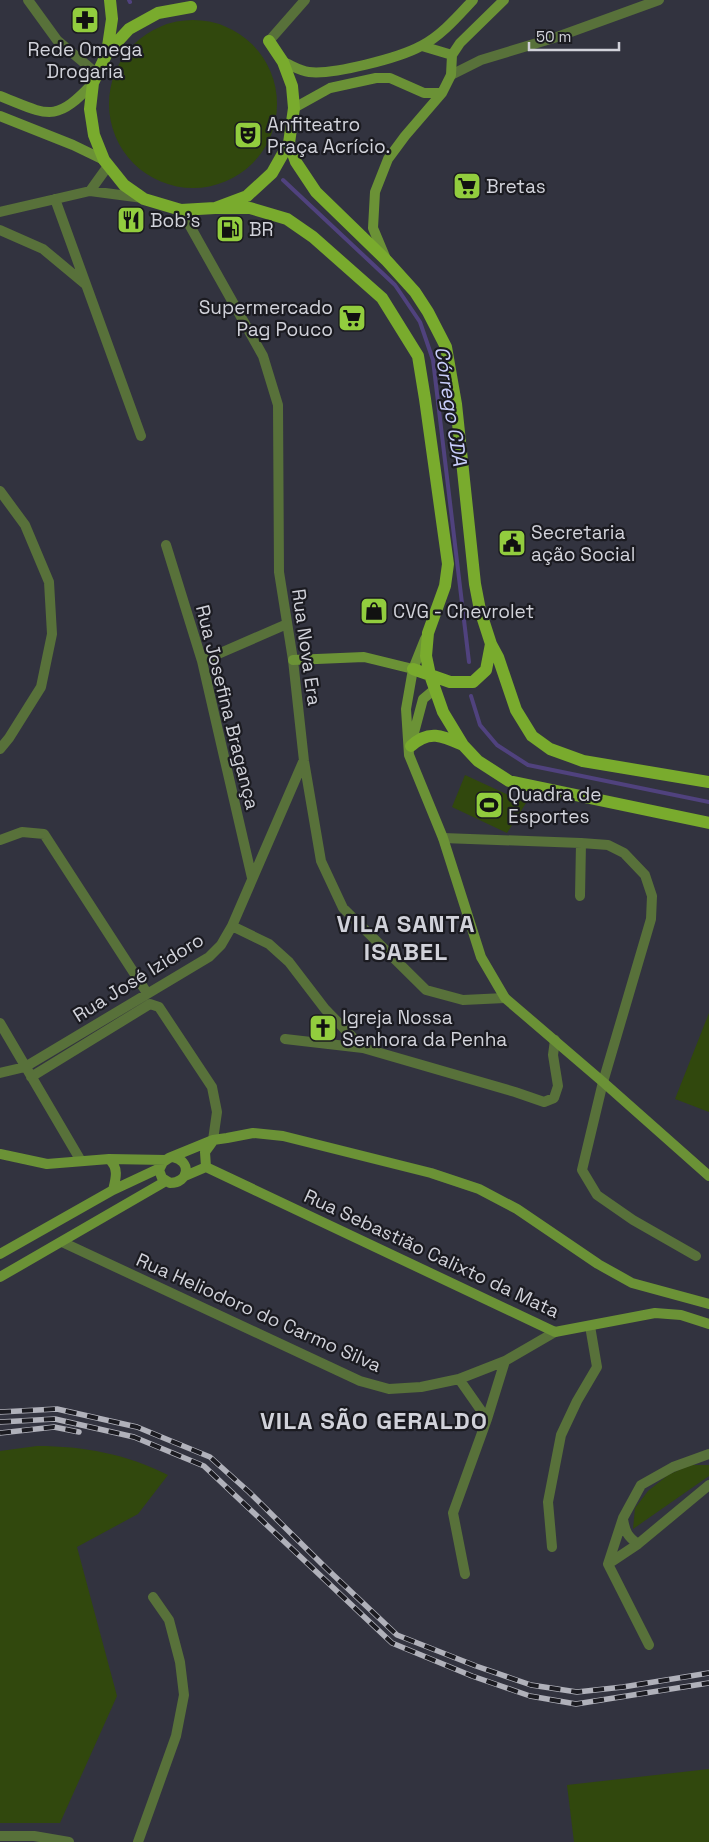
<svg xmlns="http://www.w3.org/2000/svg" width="709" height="1842" viewBox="0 0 709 1842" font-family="'Space Grotesk',sans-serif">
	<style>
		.green { fill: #31480d }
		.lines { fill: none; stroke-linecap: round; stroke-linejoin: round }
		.stream { stroke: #50427e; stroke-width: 4 }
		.street { stroke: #58713a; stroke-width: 10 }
		.secondary { stroke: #6b9236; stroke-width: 10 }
		.primary { stroke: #79ab2d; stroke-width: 12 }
		.rail-casing { stroke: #b0b1ba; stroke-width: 5.5 }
		.rail { stroke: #1b1b21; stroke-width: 4; stroke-dasharray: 11; stroke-linecap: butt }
		.labels { text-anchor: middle; stroke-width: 4.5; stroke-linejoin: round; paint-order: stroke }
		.poi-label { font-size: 19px; fill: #d1d2da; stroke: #1b1b21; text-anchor: start }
		.street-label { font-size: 19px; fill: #d1d2da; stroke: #1b1b21 }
		.water-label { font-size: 20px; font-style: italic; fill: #c8cdfb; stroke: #1b1b21 }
		.district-label { font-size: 24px; font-weight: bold; letter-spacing: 1px; fill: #d1d2da; stroke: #1b1b21 }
	</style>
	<rect width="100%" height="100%" fill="#32333f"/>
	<path class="green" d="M109 104a84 84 0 1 1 168 0a84 84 0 1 1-168 0Z
		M465,775L526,803L507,833L452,807Z
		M709,1013V1112L675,1099Z
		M37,1446C84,1446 126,1454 168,1475L138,1514L77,1547L117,1696L60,1823H0V1451Z
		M690,1465H709V1476L633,1529L635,1508L648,1491L668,1475Z
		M709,1769V1842H574L567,1785Z"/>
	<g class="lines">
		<path class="stream" d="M129,0L130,2
			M283,180L395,285L420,322L433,360L469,662
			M471,696L480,725L497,745L528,765L709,802"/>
		<path class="street" d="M28,0L57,40L96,73
			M269,41L305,0
			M451,75L481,60L557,37L659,0
			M90,191L108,166
			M55,199L141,436
			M181,210L263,356L278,405L279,572L293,660L304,761L321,861L343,908L426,990L463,1000L505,998
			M0,212L90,191L143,198
			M0,230L43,249L85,284
			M0,491L25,525L49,582L52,634L41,687L9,738L0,749
			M166,545L202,661L252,878
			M202,661L287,624
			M443,838L581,843L608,845L624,853L645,875L652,896L651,919L603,1082L582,1170L597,1195L633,1220L696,1256
			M0,840L22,832L44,834L147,993
			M580,896L581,843
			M232,926L269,944L289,962L325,1009L363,1048L515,1092L544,1102L554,1098L558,1086L553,1055L555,1040
			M0,1023L81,1161
			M285,1039L363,1048
			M0,1073L25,1067L209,957L221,945L232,926L303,762
			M31,1077L150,1004L159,1007L212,1087L217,1112L213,1140
			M62,1242L360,1381L389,1389L421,1387L459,1379L505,1361L555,1332
			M459,1379L487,1419
			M623,1519C625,1532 628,1537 638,1544
			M552,1547L548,1502L561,1435L577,1401L597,1367L590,1326
			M608,1564L623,1518L641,1485L673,1467L709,1454
			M608,1564L638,1544L709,1485
			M608,1564L649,1645
			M465,1574L453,1513L487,1419L505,1361
			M0,1836H34L69,1842
			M138,1842L176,1736L184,1695L180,1662L169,1620L153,1597"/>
		<path class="secondary" d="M422,46L452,55
			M283,62C291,65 300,71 309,72C333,75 399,58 421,46C441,36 458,16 473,0
			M0,96C48,115 55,124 93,83
			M294,108L330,88L376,78H390L424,93H442
			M0,116L73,145L104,160
			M386,259L373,228L375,192L388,159L405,136L442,93L451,75L452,55L460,43L504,0
			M425,639L413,669L406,709L409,755L443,838L481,957L505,998L603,1082L709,1176
			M293,660L364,657L413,669
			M411,744L423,699L435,689
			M0,1154L47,1164L109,1159L166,1160
			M173,1157C192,1161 189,1183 170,1183L162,1178L159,1170L163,1162L169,1158L213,1140L227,1138L253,1133L283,1136L431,1173L479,1189L517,1209L598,1264L632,1283L709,1304
			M109,1159C119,1168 116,1178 113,1190
			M206,1167L205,1152L213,1141
			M185,1176L206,1167L555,1332L655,1313L681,1315L709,1324
			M0,1254L113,1190L160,1168
			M0,1277L166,1181"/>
		<path class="primary" d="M191,7L158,13L129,29L107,53L93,83L90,109L94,135L104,160L124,185L144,199L181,210L215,208L247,196L272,173L289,143L294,108L292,86L283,62L269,41
			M107,53L112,19L110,0
			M289,143L296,162L316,192L387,261L415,292L428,312L446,347L456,404L475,584L480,610L491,644L498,657L516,710L532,736L550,749L583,761L709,782
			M215,208H250L287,219L313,237L382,298L418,356L425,399L448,564L445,586L428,633L426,656L430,675L443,712L463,745L478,761L509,781L709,823
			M413,669L450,682H473L486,670L491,644
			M411,746C429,729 443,736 463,745"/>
		<defs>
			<path id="rail" d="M0,1412L57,1409L137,1427L210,1457L249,1492L327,1569L397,1635L476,1666L531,1685L577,1692L623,1687L709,1673
				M0,1422L55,1419L134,1437L204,1466L392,1643L472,1676L530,1696L576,1704L709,1683
				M0,1433L54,1427L79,1432"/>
		</defs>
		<use href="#rail" class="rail-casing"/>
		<use href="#rail" class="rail"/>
	</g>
	<defs>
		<symbol id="pharmacy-square" viewBox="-11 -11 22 22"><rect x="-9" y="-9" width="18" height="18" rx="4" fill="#92cd3e" stroke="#1b1b21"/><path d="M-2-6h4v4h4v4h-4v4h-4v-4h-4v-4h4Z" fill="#111"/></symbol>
		<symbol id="theatre-square" viewBox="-11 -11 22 22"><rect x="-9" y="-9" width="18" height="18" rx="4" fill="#92cd3e" stroke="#1b1b21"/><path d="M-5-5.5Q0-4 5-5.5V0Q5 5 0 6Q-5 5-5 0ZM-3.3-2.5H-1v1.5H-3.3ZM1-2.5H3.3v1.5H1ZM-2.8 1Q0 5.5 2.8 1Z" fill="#111"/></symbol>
		<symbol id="supermarket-square" viewBox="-11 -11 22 22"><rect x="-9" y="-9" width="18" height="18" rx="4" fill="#92cd3e" stroke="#1b1b21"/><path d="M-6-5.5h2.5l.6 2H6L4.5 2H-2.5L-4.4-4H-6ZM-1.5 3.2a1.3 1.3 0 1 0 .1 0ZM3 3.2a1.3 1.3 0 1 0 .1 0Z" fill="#111"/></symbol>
		<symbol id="restaurant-square" viewBox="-11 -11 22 22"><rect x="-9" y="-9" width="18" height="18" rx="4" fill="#92cd3e" stroke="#1b1b21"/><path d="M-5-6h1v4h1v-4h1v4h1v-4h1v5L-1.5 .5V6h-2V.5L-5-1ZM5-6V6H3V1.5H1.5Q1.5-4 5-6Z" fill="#111"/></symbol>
		<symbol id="fuel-square" viewBox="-11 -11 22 22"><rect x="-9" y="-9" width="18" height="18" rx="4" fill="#92cd3e" stroke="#1b1b21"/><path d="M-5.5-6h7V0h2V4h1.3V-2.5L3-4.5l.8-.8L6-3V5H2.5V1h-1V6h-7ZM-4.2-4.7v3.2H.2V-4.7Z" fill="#111"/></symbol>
		<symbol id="civic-square" viewBox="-11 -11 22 22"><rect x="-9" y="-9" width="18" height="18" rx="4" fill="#92cd3e" stroke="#1b1b21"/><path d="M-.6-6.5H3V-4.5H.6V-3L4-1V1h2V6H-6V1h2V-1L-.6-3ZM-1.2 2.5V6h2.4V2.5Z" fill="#111"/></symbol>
		<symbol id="shop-square" viewBox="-11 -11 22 22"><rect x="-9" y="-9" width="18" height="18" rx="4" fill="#92cd3e" stroke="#1b1b21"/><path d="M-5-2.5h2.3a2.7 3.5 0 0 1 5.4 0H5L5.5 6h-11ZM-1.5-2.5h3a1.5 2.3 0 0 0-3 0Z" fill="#111"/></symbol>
		<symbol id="stadium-square" viewBox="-11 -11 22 22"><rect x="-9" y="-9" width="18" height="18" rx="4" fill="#92cd3e" stroke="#1b1b21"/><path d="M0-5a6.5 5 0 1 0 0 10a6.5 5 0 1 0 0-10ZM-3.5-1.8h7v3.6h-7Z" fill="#111"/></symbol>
		<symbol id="church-square" viewBox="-11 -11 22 22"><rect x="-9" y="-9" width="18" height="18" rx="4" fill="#92cd3e" stroke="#1b1b21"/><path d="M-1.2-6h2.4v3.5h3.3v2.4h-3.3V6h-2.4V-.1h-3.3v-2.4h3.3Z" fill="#111"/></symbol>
	</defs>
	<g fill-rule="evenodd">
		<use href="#pharmacy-square" x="69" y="4" width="32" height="32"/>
		<use href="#theatre-square" x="232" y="119" width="32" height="32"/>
		<use href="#supermarket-square" x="451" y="170" width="32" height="32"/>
		<use href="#restaurant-square" x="115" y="204" width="32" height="32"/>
		<use href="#fuel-square" x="214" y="213" width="32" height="32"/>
		<use href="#supermarket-square" x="336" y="302" width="32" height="32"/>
		<use href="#civic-square" x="496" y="527" width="32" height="32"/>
		<use href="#shop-square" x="358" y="595" width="32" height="32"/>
		<use href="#stadium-square" x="473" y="789" width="32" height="32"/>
		<use href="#church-square" x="307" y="1012" width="32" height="32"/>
	</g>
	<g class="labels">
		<g class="poi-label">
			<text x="85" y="56" text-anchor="middle">Rede Omega<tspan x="85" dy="22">Drogaria</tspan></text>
			<text x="267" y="131">Anfiteatro<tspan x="267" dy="22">Praça Acrício.</tspan></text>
			<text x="486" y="193">Bretas</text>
			<text x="150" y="227">Bob's</text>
			<text x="249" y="236">BR</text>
			<text x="333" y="314" text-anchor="end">Supermercado<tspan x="333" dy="22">Pag Pouco</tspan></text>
			<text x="531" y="539">Secretaria<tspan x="531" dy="22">ação Social</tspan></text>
			<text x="393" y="618">CVG - Chevrolet</text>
			<text x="508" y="801">Quadra de<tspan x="508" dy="22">Esportes</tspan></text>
			<text x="342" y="1024">Igreja Nossa<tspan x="342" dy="22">Senhora da Penha</tspan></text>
		</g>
		<g class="street-label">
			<text transform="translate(307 647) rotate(82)" y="7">Rua Nova Era</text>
			<text transform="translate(228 707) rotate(76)" y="7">Rua Josefina Bragança</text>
			<text transform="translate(138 977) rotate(-32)" y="7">Rua José Izidoro</text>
			<text transform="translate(432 1253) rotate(25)" y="7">Rua Sebastião Calixto da Mata</text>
			<text transform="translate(259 1312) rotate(24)" y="7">Rua Heliodoro do Carmo Silva</text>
		</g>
		<g class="water-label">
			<text transform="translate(451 406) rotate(81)" y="7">Córrego CDA</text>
		</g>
		<g class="district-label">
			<text x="406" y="932">VILA SANTA<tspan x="406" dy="28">ISABEL</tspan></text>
			<text x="374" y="1429">VILA SÃO GERALDO</text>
		</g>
	</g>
	<path d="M529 42v8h90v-8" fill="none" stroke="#d1d2da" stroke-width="2.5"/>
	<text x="536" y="42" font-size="15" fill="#d1d2da" stroke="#1b1b21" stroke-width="4" paint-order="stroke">50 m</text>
</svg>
